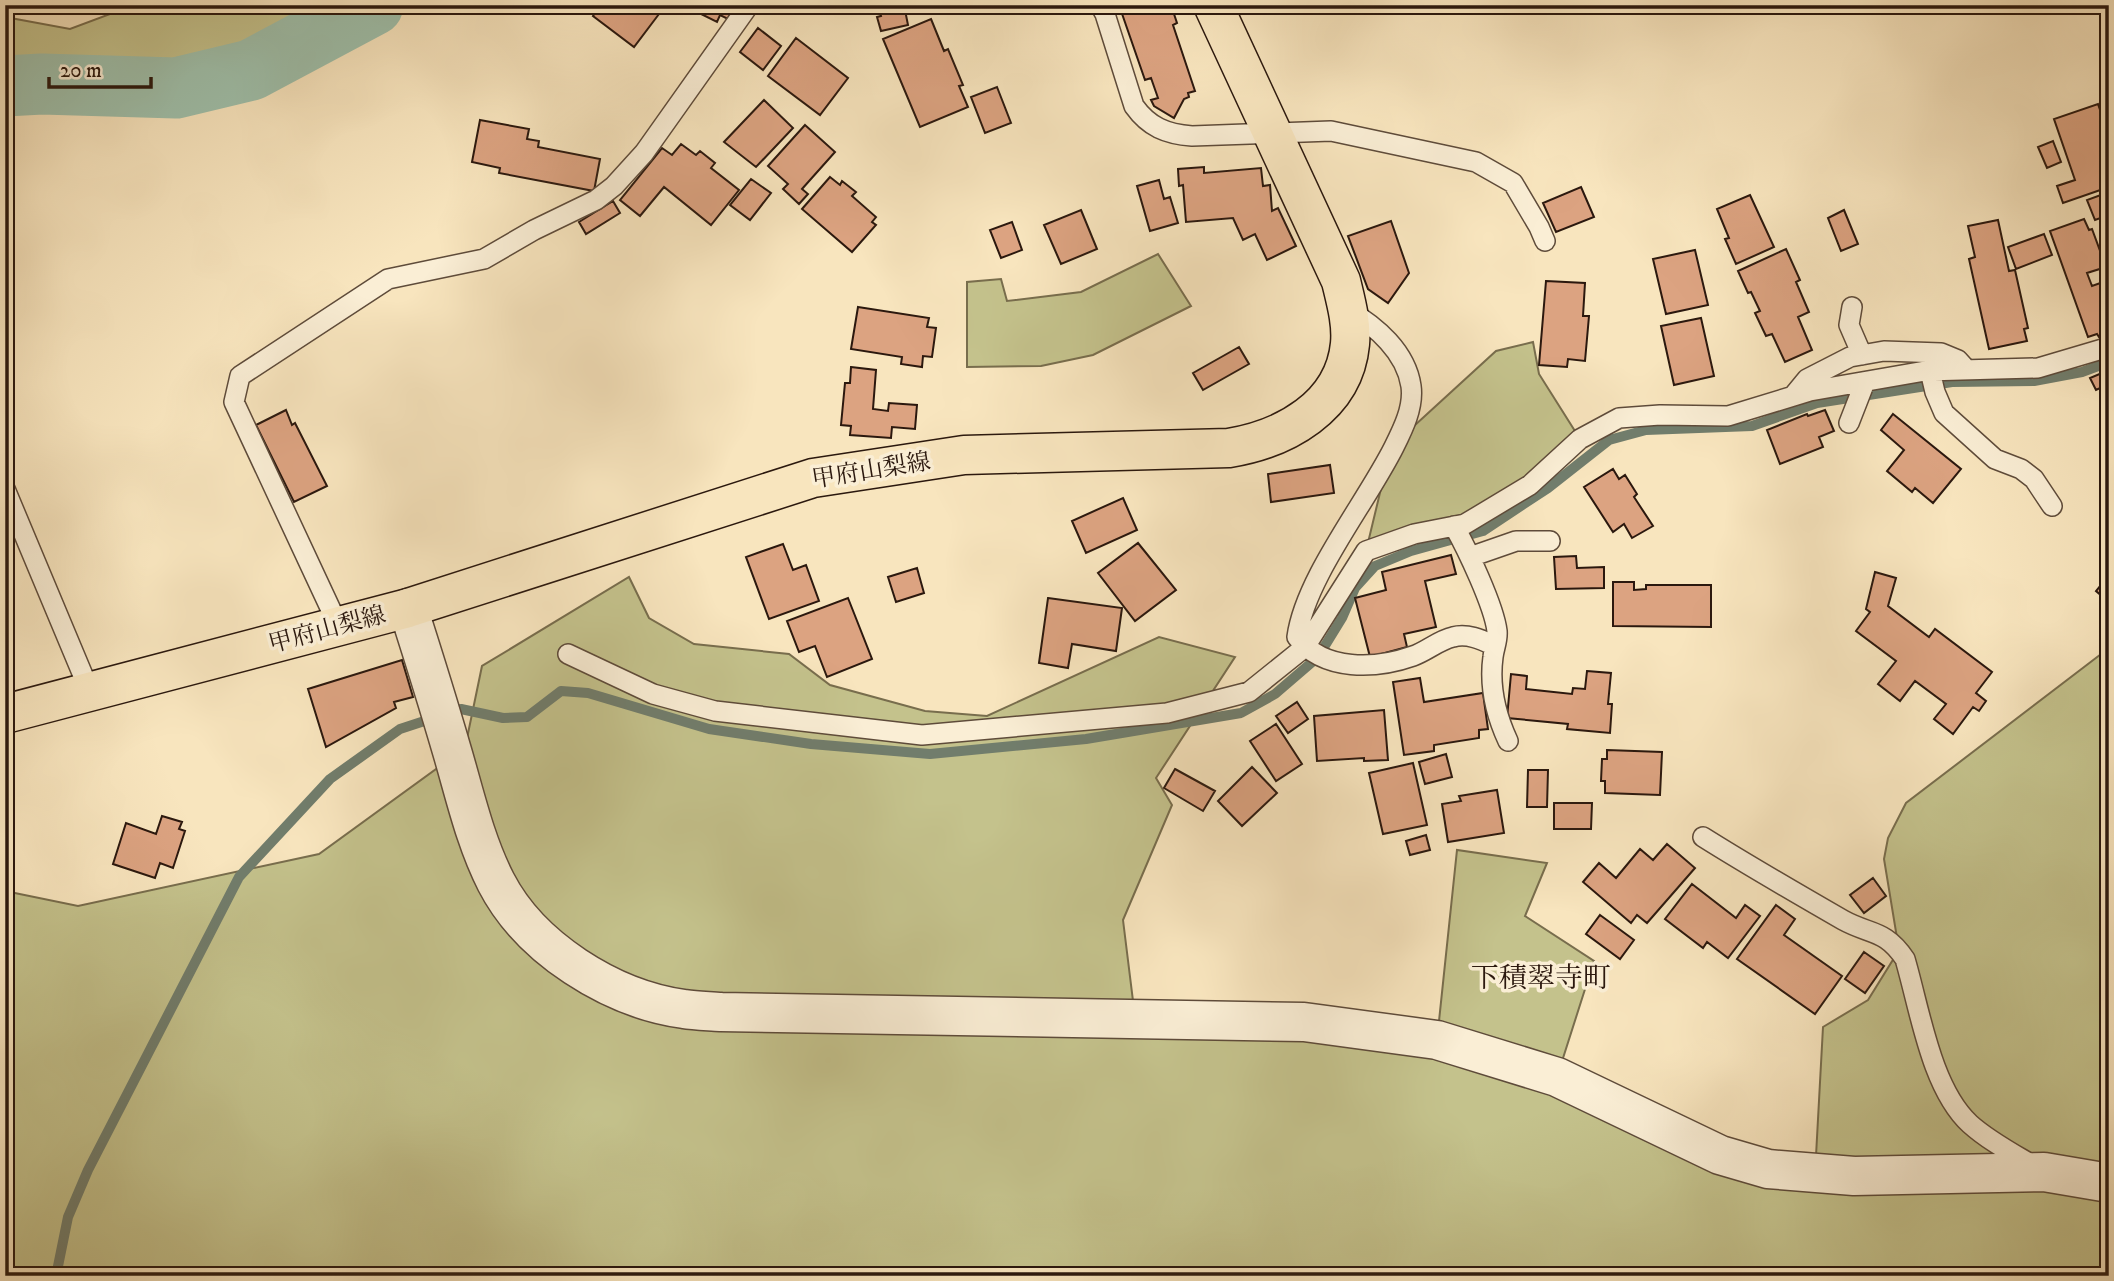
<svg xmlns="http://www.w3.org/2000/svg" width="2114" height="1281" viewBox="0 0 2114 1281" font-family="'IM FELL DW Pica','Noto Serif JP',serif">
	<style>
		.green { fill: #c4c28c; stroke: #786d4d; stroke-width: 2 }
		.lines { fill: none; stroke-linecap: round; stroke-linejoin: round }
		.stream { stroke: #717d6c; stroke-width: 10 }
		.river { stroke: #9fc0ab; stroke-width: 61 }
		.building { fill: #dca381; stroke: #2b180e; stroke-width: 2 }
		.service-casing { stroke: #5e4b3a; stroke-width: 22 }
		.minor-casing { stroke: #5e4b3a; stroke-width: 41 }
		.primary-casing { stroke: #2b180e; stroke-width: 41 }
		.service { stroke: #faeed5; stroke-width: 19 }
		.minor { stroke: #faeed5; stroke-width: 38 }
		.primary { stroke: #f8e5be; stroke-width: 38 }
		.labels { text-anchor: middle; stroke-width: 7; stroke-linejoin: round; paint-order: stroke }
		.street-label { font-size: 24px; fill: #2b180e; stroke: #faeed5 }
		.quarter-label { font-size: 28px; fill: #2b180e; stroke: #faeed5 }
	</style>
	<rect width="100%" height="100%" fill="#f8e5be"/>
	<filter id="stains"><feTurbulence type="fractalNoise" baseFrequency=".00286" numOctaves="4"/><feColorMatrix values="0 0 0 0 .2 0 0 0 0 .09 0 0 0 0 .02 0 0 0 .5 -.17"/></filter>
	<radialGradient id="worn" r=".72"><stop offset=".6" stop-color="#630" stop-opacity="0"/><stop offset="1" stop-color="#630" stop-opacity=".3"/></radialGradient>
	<path class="green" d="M134,5H373L251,70L176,88L42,84L5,86V17L70,29Z
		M1158,254L1191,306L1093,355L1041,366L967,367V282L1001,279L1007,301L1081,292Z
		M1533,342L1539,374L1580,439L1465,524L1366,551L1391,447L1496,351Z
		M629,577L649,618L694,644L789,654L830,685L925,711L987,716L1159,637L1235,657L1156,778L1172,805L1123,920L1135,1017L1437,1040L1457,850L1547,863L1525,916L1594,961L1557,1077L1720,1155L1816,1156L1823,1027L1868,1000L1899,950L1884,859L1888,838L1906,803L2109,648V1276H5V891L78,906L319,854L465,748L482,666Z"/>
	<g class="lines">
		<path class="stream" d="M56,1276L68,1217L88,1170L239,877L330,779L400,729L461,709L503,718L527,717L561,691L588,693L709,729L811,744L930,754L1086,739L1241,713L1275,694L1318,657L1342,618L1355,588L1375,566L1411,551L1483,531L1548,488L1609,440L1646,430L1752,426L1817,403L1952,382L2034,381L2082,372L2109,362"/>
		<path class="river" d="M5,86L42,84L176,88L251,70L373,5"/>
	</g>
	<path class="building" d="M601,5H648L659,14L634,47L593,16Z
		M683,5H735L728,19L720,15L717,22Z
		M878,5H904L908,25L881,31L877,17L881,16Z
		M1119,5H1171L1177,23L1173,25L1195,91L1188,93L1189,97L1184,99L1174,118L1154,106L1151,100L1158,98L1151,78L1145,80Z
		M931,19L944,51L948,49L963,85L959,86L968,107L920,127L883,39Z
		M758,28L781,46L763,70L740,52Z
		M796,38L848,78L820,115L768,76Z
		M997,87L1011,123L985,133L971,97Z
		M764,100L793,128L756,167L724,142Z
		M2098,104L2109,136V187L2063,203L2057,186L2075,180L2054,119Z
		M480,120L529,129L527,139L539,141L538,147L600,159L594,191L499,173L500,168L472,162Z
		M805,125L835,152L802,189L808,194L799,204L783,189L788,184L768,166Z
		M2053,141L2061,162L2047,168L2038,147Z
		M681,144L696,155L700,151L715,163L711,168L739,190L711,225L664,187L640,216L620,200L662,148L672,155Z
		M1204,167V173L1261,168L1263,186L1270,185L1272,211L1278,208L1296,246L1267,260L1255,234L1243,240L1233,218L1186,222L1183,185L1179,186L1178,169Z
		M830,177L840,185L842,181L856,192L852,196L876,217L872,222L876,225L852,252L802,209Z
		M751,179L771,193L750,220L730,205Z
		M1159,180L1164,199L1170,197L1178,223L1150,231L1137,186Z
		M1581,187L1594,217L1556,232L1543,203Z
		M2109,192V215L2095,220L2087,200Z
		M1750,195L1774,247L1736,264L1725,239L1729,238L1717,209Z
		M613,201L620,213L586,234L579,222Z
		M1081,210L1097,249L1061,264L1044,225Z
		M1844,210L1858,244L1841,251L1828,218Z
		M2084,219L2089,230L2092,229L2106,267L2087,273L2092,286L2109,280V334L2099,337L2097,334L2088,337L2050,231Z
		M1998,220L2009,271L2015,270L2028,328L2024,329L2027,341L1989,349L1969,259L1975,257L1968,226Z
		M1391,221L1409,273L1388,303L1368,289L1348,236Z
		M1012,222L1022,250L1001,258L990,230Z
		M2044,234L2052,255L2016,269L2008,247Z
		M1786,249L1800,280L1796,282L1809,312L1798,317L1812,350L1785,362L1772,334L1766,336L1755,313L1760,311L1751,292L1748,293L1738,271Z
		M1695,250L1708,305L1666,314L1653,259Z
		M1546,281L1585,283L1583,316H1589L1585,361L1568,359L1567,367L1539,365Z
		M858,307L929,318L927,327L936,328L932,357L923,356L922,367L901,364L902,357L851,349Z
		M1701,318L1714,376L1674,385L1661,326Z
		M1239,347L1249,364L1203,390L1193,373Z
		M851,367L876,370L873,409L888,411L889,403L917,405L915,429L892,427L891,438L850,435L851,426L841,425L845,383H850Z
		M2109,370V384L2096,390L2090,378Z
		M286,410L292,425L295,423L327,486L294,502L256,425Z
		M1825,410L1834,431L1819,437L1823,447L1780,464L1767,430L1807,414L1808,416Z
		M1893,414L1961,469L1933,503L1915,488L1912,492L1887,471L1904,450L1881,430Z
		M1330,465L1334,493L1271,502L1268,474Z
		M1613,469L1619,479L1625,475L1637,494L1634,497L1653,526L1632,538L1624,524L1613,532L1584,487Z
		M1123,498L1137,530L1086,553L1072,521Z
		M1138,543L1176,590L1135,621L1098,573Z
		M783,544L793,570L806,565L819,601L769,619L746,557Z
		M1451,555L1456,574L1425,581L1436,627L1404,634L1407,647L1370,657L1355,598L1386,590L1382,572Z
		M1576,556L1577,568L1604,567V588L1556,589L1554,557Z
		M917,568L924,593L896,602L888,577Z
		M1875,572L1896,578L1888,606L1929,637L1935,629L1992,672L1976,693L1986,701L1979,711L1973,707L1953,734L1934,719L1946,704L1915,681L1900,701L1878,684L1896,661L1856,631L1870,612L1866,609Z
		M2109,575V602L2096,591Z
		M1613,582H1634V590L1646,589V585H1711V627L1613,626Z
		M848,598L872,659L827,677L815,646L799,652L787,621Z
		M1048,598L1122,608L1116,651L1072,644L1068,668L1039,663Z
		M402,660L413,697L394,702L396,708L326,747L308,689Z
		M1587,671L1611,673L1608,704H1612L1610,733L1567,729L1568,724L1507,718L1511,674L1527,676L1526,689L1572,694L1573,688L1585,689Z
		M1420,678L1424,702L1483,693L1488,729L1479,730V738L1434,745V751L1404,755L1393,682Z
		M1297,702L1308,719L1288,733L1276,716Z
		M1384,710L1388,760L1364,761V758L1317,761L1314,716Z
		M1276,724L1302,764L1276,781L1250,741Z
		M1607,750L1662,752L1660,795L1605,793V781H1601L1602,759H1607Z
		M1446,754L1452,777L1425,784L1419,762Z
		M1413,763L1427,825L1383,834L1369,773Z
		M1252,767L1277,793L1242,826L1218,801Z
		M1175,769L1215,791L1203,811L1164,788Z
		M1528,770H1548L1547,807H1527Z
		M1497,790L1504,833L1448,842L1442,804L1461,801L1459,796Z
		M1554,803H1592L1591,829H1554Z
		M162,816L182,822L179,829L185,831L173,868L160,863L155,878L113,864L126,823L156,834Z
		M1426,835L1430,850L1410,855L1406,841Z
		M1667,844L1695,868L1647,923L1637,915L1631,923L1583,882L1599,863L1616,878L1640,849L1653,860Z
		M1873,878L1886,896L1864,913L1850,895Z
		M1692,884L1736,918L1745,905L1760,916L1728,958L1707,942L1703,948L1665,919Z
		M1776,905L1795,919L1784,935L1842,976L1815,1014L1737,959Z
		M1600,915L1634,940L1620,959L1586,934Z
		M1864,952L1884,966L1865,993L1845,979Z"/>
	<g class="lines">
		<defs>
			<path id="service" d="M1100,5L1105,14L1134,106C1149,127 1166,134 1192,136L1331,131L1476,162L1513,183L1539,227L1545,241
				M1852,307L1849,325L1862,355
				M1348,310C1376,326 1406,352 1411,386C1414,407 1403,429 1394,447C1366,503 1305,578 1297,637C1324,672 1376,669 1413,656C1427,651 1439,640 1453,637C1468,633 1482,640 1495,646
				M1930,371L1935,392L1944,413L1995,459L2021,469L2034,479L2052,506
				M1793,396L1807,379L1850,357L1884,351L1941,353L1958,360L1967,370
				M1849,423L1865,382
				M5,489L90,692
				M1454,526C1467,549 1494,606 1497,631C1498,640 1494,648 1493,657C1489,686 1496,715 1508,741
				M1470,557L1516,541H1550
				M339,627L234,402L240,376L388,279L484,259L534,230L596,200L614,186L644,153L749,5
				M568,654L653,694L715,711L922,735L1167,713L1249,692L1305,647L1366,551L1414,534L1465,524L1530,485L1580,439L1619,418L1660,415L1728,416L1810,391L1925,371L2038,368L2109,347
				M1703,837C1749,866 1796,893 1843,920C1870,935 1885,929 1905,959C1920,1010 1931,1088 1970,1124C1989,1141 2012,1153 2034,1166"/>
			<path id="minor" d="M408,608C423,655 438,703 452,751C465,795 475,841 496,882C530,948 611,999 684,1009C696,1011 709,1011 721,1012L1304,1022L1437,1040L1557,1077L1720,1155L1768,1169L1854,1176L2044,1172L2109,1183"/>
			<path id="primary" d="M5,714L408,608L813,478L964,455L1229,448C1284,439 1344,407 1350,344C1352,323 1346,302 1341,281L1213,5"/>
		</defs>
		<use href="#service" class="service-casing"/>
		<use href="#minor" class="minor-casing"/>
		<use href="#primary" class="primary-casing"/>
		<use href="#service" class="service"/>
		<use href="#minor" class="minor"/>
		<use href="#primary" class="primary"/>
	</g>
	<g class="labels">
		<g class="street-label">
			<text transform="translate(871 470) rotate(-9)" y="8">甲府山梨線</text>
			<text transform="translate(327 629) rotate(-15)" y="8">甲府山梨線</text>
		</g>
		<g class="quarter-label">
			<text x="1541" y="987">下積翠寺町</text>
		</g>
	</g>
	<rect width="2114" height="1281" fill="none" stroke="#f8e5be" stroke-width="28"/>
	<rect x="7" y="7" width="2100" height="1267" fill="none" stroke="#2b180e" stroke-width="3.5"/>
	<rect x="14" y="14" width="2086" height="1253" fill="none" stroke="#2b180e" stroke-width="2"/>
	<path d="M49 77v10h102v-10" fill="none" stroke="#2b180e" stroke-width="3.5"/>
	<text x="60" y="77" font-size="21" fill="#2b180e" stroke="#faeed5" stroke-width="5" paint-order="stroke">20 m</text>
	<rect width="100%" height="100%" filter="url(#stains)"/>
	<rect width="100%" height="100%" fill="url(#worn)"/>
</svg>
